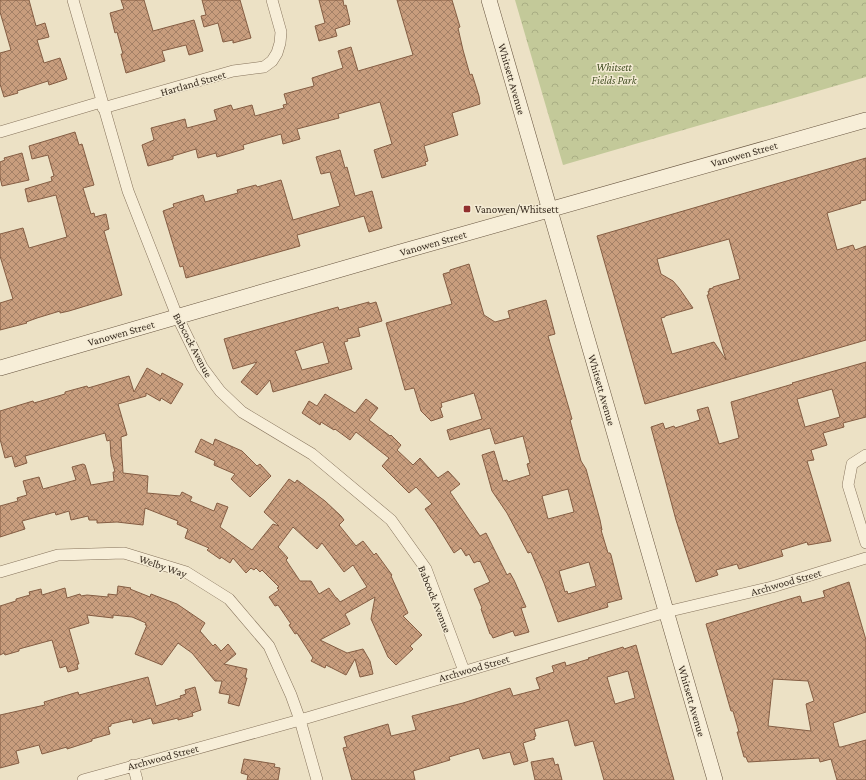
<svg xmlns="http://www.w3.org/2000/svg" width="866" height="780" viewBox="0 0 866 780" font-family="'Crimson Pro',serif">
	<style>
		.park { fill: url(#park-crowns) }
		.building { fill: url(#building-cross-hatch); stroke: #845d43; fill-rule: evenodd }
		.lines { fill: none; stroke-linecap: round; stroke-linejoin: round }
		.street-casing { stroke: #86735c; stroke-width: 12 }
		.secondary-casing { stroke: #67543f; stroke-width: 16 }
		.street { stroke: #f7eed8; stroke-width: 11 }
		.secondary { stroke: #f7eed8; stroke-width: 15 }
		.poi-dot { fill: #91302f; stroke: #f4ebd4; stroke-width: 1.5 }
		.labels { text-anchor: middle; stroke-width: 3; stroke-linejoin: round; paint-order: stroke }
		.park-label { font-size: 11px; font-style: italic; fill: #465227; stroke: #f4ebd4 }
		.street-label { font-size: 11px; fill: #372b1f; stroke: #f4ebd4 }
		.poi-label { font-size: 11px; fill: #372b1f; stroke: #f4ebd4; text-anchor: start }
	</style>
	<defs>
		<pattern id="park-crowns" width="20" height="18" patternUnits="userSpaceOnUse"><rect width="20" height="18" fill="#c3c999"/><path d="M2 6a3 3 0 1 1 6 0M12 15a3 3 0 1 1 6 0" fill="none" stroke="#a8ad83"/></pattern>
		<pattern id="building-cross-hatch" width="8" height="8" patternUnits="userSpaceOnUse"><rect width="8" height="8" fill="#c89d7d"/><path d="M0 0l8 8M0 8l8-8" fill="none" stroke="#a38066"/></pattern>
	</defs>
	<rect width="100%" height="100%" fill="#ece1c5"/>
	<path class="park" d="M515,0H866V77L563,165Z"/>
	<path class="building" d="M0,0H29L36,26L45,23L49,37L37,40L44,63L60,58L67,79L49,85L48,81L17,91L18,93L4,97L0,84V53L11,50L0,12Z
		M121,0H144L153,31L194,20L203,51L189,55L186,45L162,51L165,61L126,73L121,54H123L117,32L115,33L110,13L124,9Z
		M202,0H240L251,38L233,43V40L223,42L218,23L204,27L201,16L206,15Z
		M319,0H343L344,6L346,5L350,22L349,23L350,24L335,29L337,36L319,41L315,26L325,23Z
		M397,0H452L460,27L458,28L463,50L470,75L472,74L479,96L480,104L452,113L458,135L424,146L428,161L425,162L426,165L382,178L374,150L392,144L380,102L338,114L339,118L297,129L300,139L283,144L281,134L243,145L244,149L217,157L216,153L198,158L196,149L173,156V159L148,166L142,145L154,140L151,128L185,119L187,128L217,120L214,110L231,105L233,110L252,105L255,116L284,108L283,105L287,104L284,94L314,86L312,78L343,68L338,51L351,47L358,71L413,55Z
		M75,132L79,145L82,144L94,185L83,188L91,214L94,213L95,217L106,214L109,229L104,231L122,295L69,311L60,313V311L37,318L26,322L27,323L0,330V303L13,299L0,256V234L23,228L29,248L67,237L56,195L28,202L25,189L52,181L51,177L54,176L48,155L32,159L29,146Z
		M340,150L345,168L347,167L355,196L372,191L382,228L369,232L364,216L297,235L300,246L186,278L183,266L180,267L163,211L174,207L173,204L203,195L205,202L238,193L237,190L256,185L257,187L281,180L293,220L340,206L330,172L321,174L316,157Z
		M22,153L29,180L2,186L0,177V162L5,160L4,158Z
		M866,158V200L860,201L861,203L827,213L837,250L853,245L855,250L866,246V340L645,404L597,236ZM729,239L740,279L713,287V288L709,289L710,291H708L709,295H707L726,360L714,342L672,354L661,318L665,317V316L693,308L679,288L673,281L661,274L657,259Z
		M469,264L484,315L495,322L510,318L508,311L546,300L555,334L548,336L572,419L570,420L581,461L586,469L600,520L602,530H601L608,553H610L611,555L622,599L607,603L608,607L558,622L544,583L531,552L528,553L507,513L492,491L482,455L494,451L503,481L507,480L508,482L530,475L527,464L530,463L523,436L495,444L490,428L450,440L447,430L482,419L474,393L441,403L442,407L440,408L443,417L431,421L421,411L414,388L405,390L386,323L452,304L443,274L450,272V270ZM568,489L574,512L548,519L542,496ZM589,562L596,586L568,594L567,591L565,592L559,571Z
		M369,302V304L376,302L382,321L358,328L360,336L347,339L348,341L344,342L352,369L273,392L270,380L257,395L241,382L257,362L233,369L224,339L338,307L339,310ZM323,342L329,363L302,370L295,351Z
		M866,362V417L843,423L844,427L823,433L827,445L811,450L814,460L807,461L831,541L808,545L807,542L781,550L783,556L739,569L737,564L716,570L718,575L696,582L676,520L651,427L663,423L665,429L674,426L675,428L700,420L697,410L708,407L719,444L739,438L731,402L793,384L792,383ZM832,389L840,417L805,427L797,399Z
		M147,368L161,376L162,373L183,384L171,404L161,398L160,401L146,393V396L118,404L127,435L121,437L123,473L148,476L147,493L180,496L182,492L192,497L190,501L214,511L217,503L228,507L220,527L252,550L273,524L279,526L264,512L289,479L295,483L297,480L325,501L341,516L344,520L339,525L356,546L363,541L374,555L376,553L392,575L391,576L408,613L403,616L422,635L410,646L413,649L396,665L388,657L371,619L375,597L345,614L350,624L320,640L347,653L363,649L370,661L373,674L360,677L355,659L346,675L326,665L325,668L311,661L313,658L297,633L295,634L289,625L291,624L278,605L275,606L269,597L279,590L277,588L279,587L262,570L260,572L256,568L254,570L251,568L246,573L233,558L230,563L221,557L220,559L207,550L209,548L185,538L188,529L177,524L178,521L145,508L143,525L117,522L97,523V520H89L88,516L71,520L69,511L56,515L55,512L22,521L25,529L0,537V506L18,501L17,498L27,495L23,481L39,477L43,489L76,480L72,467L83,464L85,465L91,485L114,481L113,472H115L111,456L110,440L107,441L105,433L25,456L27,463L15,467L12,456L5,458L0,439V411L33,401L34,403L65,394V392L87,386L88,388L129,376L134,392ZM293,527L317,549L322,543L344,572L353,565L367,587L340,602L337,598H336L329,588L319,594L311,581H300L286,560L288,558L278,547Z
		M325,394L355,413L366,399L378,408L369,420L390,436L391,435L401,445L397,450L413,465L420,458L438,478L448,471L460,484L450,492L480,536L486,533L507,575L510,573L514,580L526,607L521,608L529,632L515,636L513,631L493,638L491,634H490L481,609L482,608L474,589L490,582L480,561L479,562L478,561L474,563L469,554L466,556L461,548L454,553L436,524L425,509L432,504L416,487L409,493L382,466L389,458L356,432L350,440L335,429L334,430L321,422L320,425L302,413L309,401L317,406Z
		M201,439L213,445L215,439L242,451L257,466L260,464L271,476L250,497L231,479L235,474L214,465L215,461L195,452Z
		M849,582L866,640V712L833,723L839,747H841L866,740V780H837L831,759L820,762L819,758L748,762L746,757H744L737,732H739L733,711H731L706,624L800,596L802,603L825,597L823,591ZM773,679L808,681L814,701L806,704L811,731L768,726Z
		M118,586L131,588L130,589L150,597L151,594L177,604L205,623L200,631L213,646L215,644L221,651L228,644L236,654L224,664L247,669L245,678H247L239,706L228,703L230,695L219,693L222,681H215L192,653L178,643L162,665L135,654L147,625H145L146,623L132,617L113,615V618L87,615L89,623L69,629L79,664H77L78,669L68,672L66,666L60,668L52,640L19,649V651L5,655L4,653L0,655V606L16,601V599L30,595L29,592L41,589L42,595L65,588L67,598L80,594L81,596L87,595L108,597V594L117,595Z
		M636,645L674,780H604L593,741L575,746L568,720L534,729L536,736L534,737L535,739L523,743L528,761L514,765L510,752L483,759L479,748L449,757L450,760L413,771L415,780H352L343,748L347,747L344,737L388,724L391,736L416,730L412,716L463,703L510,688L513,696L540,689L536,678L554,672L552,666L565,662L566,666L589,659L588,658L623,647L624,649ZM628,671L635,698L615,704L607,677Z
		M148,677L156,706L181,698L180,696L186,694L185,690L195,687L201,710L192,713L193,716L178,720V718L153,724L151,718L133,723L132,719L111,724V726L108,727L110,734L92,739V741L67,749V747L42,754L39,745L16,751L19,763L0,768V715L45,705L44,702L78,692L79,695Z
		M553,758L555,765L558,764L562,780H535L531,762Z
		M244,759L275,764L274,767L280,768L278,780H247L248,775L241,773Z"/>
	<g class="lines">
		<defs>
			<path id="street" d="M73,0L128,191L177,316L202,367L220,391L242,412L312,454L391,520L426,569L464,671
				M103,108L233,71L264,67L272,61L277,53L280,43L281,32L272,0
				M0,132L101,102
				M866,455L852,464L848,485L866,543
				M0,572L58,555L124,553L186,572L229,599L269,646L291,695L300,720L317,780
				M133,765L137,780
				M83,780L300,720L666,612L772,587L866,558"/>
			<path id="secondary" d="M489,0L715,780
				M0,368L397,253L866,120"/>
		</defs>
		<use href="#street" class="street-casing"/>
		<use href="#secondary" class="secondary-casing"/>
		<use href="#street" class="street"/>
		<use href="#secondary" class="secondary"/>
	</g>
	<rect class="poi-dot" x="463" y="205" width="8" height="8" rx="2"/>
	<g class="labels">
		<g class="park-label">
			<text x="614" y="71">Whitsett<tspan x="614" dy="13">Fields Park</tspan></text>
		</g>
		<g class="street-label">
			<text transform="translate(512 79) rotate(74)" y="4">Whitsett Avenue</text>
			<text transform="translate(193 83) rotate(-16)" y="4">Hartland Street</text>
			<text transform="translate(744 154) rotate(-16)" y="4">Vanowen Street</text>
			<text transform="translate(433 243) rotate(-16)" y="4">Vanowen Street</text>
			<text transform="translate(121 333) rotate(-16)" y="4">Vanowen Street</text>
			<text transform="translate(193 345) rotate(62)" y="4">Babcock Avenue</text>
			<text transform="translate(602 390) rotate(74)" y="4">Whitsett Avenue</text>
			<text transform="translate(163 566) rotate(19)" y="4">Welby Way</text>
			<text transform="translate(786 582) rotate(-16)" y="4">Archwood Street</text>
			<text transform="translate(435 599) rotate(68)" y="4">Babcock Avenue</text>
			<text transform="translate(474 668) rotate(-16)" y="4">Archwood Street</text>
			<text transform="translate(692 701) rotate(74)" y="4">Whitsett Avenue</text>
			<text transform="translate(163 757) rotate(-15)" y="4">Archwood Street</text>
		</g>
		<g class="poi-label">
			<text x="475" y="213">Vanowen/Whitsett</text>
		</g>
	</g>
</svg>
